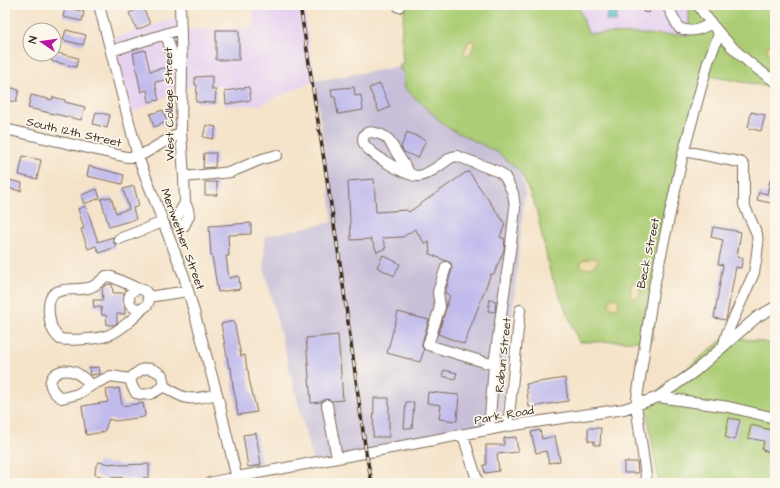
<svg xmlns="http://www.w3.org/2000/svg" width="780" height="488" viewBox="0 0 780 488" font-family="'Architects Daughter',sans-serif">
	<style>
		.built { fill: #e6d2f0 }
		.industrial { fill: #c8bfd8 }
		.green { fill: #accd75; stroke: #747c4a }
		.sand { fill: #eeda9e; stroke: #94825e }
		.water { fill: #4cbbc2; stroke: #447270 }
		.building { fill: #c1bbec }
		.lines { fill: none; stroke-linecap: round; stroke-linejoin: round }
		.minor-casing { stroke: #7c6b5a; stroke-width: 12 }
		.minor { stroke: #fff; stroke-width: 10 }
		.rail-casing { stroke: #3b2a1e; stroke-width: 3.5 }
		.rail { stroke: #fbf7ec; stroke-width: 2; stroke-dasharray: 6; stroke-linecap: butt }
		.labels { text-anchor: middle; stroke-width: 3.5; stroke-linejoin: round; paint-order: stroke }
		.street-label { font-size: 12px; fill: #3b2a1e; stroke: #fbf7ec }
	</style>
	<rect width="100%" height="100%" fill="#fbf7ec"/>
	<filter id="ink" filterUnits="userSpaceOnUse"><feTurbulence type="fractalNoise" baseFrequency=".025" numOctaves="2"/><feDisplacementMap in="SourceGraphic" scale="8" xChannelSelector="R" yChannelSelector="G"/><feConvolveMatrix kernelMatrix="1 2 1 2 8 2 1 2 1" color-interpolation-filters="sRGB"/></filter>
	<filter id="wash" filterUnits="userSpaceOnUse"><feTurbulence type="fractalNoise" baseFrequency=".012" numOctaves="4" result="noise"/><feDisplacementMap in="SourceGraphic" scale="16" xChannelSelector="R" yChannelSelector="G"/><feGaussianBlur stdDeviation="0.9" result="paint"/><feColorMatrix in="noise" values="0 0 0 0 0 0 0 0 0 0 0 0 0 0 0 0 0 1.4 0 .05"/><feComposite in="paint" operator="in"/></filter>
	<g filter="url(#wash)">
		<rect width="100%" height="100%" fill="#f5e3c9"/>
		<path class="built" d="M253,5H304L315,81L259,105L225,106L223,86H190L131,113L114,38L185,15V30L254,27Z
			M578,5H689V35L588,33Z"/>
		<path class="industrial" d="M403,66L405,88L448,128L497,152L521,172L525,193L501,424L313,462L264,268L265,236L333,222L315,81Z"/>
		<path class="green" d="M405,5H578L588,33L689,35V5H775V88L709,76L664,237L652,341L579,342L550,272L536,208L521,172L497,152L448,128L405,88L404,73L400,70V65L403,64L401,38Z
			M727,336L775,344V483H659L645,402Z"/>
		<path class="sand" d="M469,41H474L475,42L470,55L463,54Z
			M771,45L773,46L775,49V60C770,57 766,53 767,47Z
			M595,258L598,260C595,268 586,272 580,265L583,260Z
			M632,283H637C642,287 641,293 637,298H633C630,294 630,288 632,283Z
			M609 303a5 5 0 1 1 10 0a5 5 0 1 1-10 0Z"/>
		<path class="water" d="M609,5H634L632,13L618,10L616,22L606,20Z"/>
		<g id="blocks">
			<path class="building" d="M644,5H651L649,13L643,12Z
				M65,7L84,12L82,21L63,17Z
				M143,7L150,24L137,30L129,13Z
				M66,30L86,35L83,45L63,40Z
				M216,30H239V60H216Z
				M145,50L150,71L168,67L170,79L155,82L159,100L149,102L147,90L141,92L133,53Z
				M54,52L78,58L76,67L51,61Z
				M212,76V90H216L215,103L196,102L197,85H195V77Z
				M380,84L390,107L379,112L369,88Z
				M9,87L19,90L16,102L6,100Z
				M249,87L251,100L226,104L225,91Z
				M354,87L355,96L361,95L363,110L338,114L335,97H332L331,89Z
				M31,95L52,100L53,97L65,100V102L85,107L81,120L28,108Z
				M163,110L167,122L154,127L150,114Z
				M96,112L110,115L107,128L93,124Z
				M751,112L765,115L761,131L748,128Z
				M206,125L216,127L213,139L203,137Z
				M407,132L426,140L418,158L404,152L401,147Z
				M204,153H216L215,167L203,168Z
				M23,156L41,160L37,179L19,175Z
				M89,166L124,175L122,184L87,176Z
				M469,172L505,224L500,237L505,239L504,250L494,274H491L464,344L438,334L450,295L445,293L452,269L451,263L430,254L429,242L425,244L415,229L403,237L382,238L386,248L377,252L371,239L351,240L348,181L374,179L376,212L406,210L409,212L465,173Z
				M9,180L22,183L21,191L7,188Z
				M770,180L775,181V204L757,200L759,192L767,194Z
				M205,182H217V195H205Z
				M134,186L139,206L133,208L136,219L109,227L101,199L111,197L116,213L129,209L123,189Z
				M97,189L100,198L84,204L81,195Z
				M86,206L98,242L113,237V241L116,247L99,253L96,246L88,249L81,229L84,228L78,209Z
				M251,223V234L228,235L229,256H226L229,278L239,276L240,289L218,292L212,256H211L209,226Z
				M713,227L741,232L737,257L743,258L741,268L736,267L726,320L714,318L723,265L718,264L723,240L711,237Z
				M383,255L400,264L394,276L377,267Z
				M112,284L113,293H124L125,314H117V323L114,325H107L106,315H102L101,307H94L93,300H103L102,288L106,285Z
				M490,299L496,301L495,312L488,311Z
				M398,312L429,320L422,343V347L424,350L420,362L387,353Z
				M234,321L241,356L245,355L247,370H248L249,379L257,412L238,415L236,405H237L233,387L231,367L229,368L221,324Z
				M338,335L343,400L332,401L326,399L321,402L311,403L306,338Z
				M99,367L100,374L90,375L89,368Z
				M444,370L457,373L455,379L442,376Z
				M565,378L568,401L529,407L526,384Z
				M119,388L122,406L143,403L145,415L144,417L115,421L109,419L104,432L86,435L82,406L108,402L106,390Z
				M428,392L459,395L457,421L439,419L441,405L427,403Z
				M374,398H389V437H373Z
				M406,402H414L412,429L404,428Z
				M729,418L740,420L735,440L725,437Z
				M751,425L775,431V448L771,447L770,452L762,450L764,441L748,438Z
				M588,428H601L600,445H594V441H588Z
				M540,430L542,439L555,436L560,461L549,463L546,451L536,453L531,432Z
				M256,433L261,465L248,467L243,435Z
				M516,437L518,452L497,454L499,471L485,473L483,465H486V445H504V438Z
				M98,462L112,464V463L119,464V465L149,464V477L143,478V481H133V479L117,477V478L111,477V479L101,478V476L95,475L96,465H97Z
				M624,462H637L638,473H624Z"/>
		</g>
	</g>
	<g filter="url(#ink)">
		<use href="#blocks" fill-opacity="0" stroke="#7c6b5a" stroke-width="1"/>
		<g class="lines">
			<defs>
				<path id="minor" d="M99,5L138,157L184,276L217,394L238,483
					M180,5L182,70L181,132L184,177L185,203L188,209L189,216L184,226H180L176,223V218L185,203
					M668,5L669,9L679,28C691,33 699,30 710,24
					M698,5C718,35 744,62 775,81
					M399,7V5
					M166,34L175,64L182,63
					M111,51L181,29
					M5,129L127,157H138L181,132
					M684,151L739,162L742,163L744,166V205L757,234L758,245L756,261L754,273L727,333L723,347
					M410,174L388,139C381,133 363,127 363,140C362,151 407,176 418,176C427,176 444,162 452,157L457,156L499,172L505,177L513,193L515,208L511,244L494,365
					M184,177L231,172L262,159L277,155
					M119,239L163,222
					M446,267L438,292L440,307L428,345L494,365L489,430
					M139,289L112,277L106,276C100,281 95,287 88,288C67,292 46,283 49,314C50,324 52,332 60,339C71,341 96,339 106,336C117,333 136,317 143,308
					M129 299a10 10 0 1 1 20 0a10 10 0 1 1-20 0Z
					M148,297L188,291
					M92,385C87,381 80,374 74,372C53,365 40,386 62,398L78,394L92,385L111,376L130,379
					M164,386C154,393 148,397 136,393L132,386L130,379C141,367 149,365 162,375L164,386C187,402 190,400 217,394
					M658,397L729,407L775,418
					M327,405L337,458
					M508,426L520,310
					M463,435L478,483
					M209,483L237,477L508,426L624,409L636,405L658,397L694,372L757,317L775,307
					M647,483L636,405L653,291L683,154L708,62L719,34"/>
			</defs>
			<use href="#minor" class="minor-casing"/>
			<use href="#minor" class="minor"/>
			<defs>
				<path id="rail" d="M300,5L340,263L366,453L372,483"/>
			</defs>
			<use href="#rail" class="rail-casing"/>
			<use href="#rail" class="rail"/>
		</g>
	</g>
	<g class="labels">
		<g class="street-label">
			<text transform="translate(169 104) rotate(-91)" y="4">West College Street</text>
			<text transform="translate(74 132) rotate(13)" y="4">South 12th Street</text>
			<text transform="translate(183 239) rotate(70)" y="4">Meriwether Street</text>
			<text transform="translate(648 253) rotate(-78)" y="4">Beck Street</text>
			<text transform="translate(503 355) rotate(-84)" y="4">Rabun Street</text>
			<text transform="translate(504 415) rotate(-10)" y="4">Park Road</text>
		</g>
	</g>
	<rect width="780" height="488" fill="none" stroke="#fbf7ec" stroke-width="20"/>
	<g transform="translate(42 42) rotate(283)"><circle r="19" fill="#fbf7ec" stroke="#aea59a"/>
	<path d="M0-3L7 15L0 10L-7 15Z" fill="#b5179e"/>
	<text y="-6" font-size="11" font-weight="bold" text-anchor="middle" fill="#3b2a1e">N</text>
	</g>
</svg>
